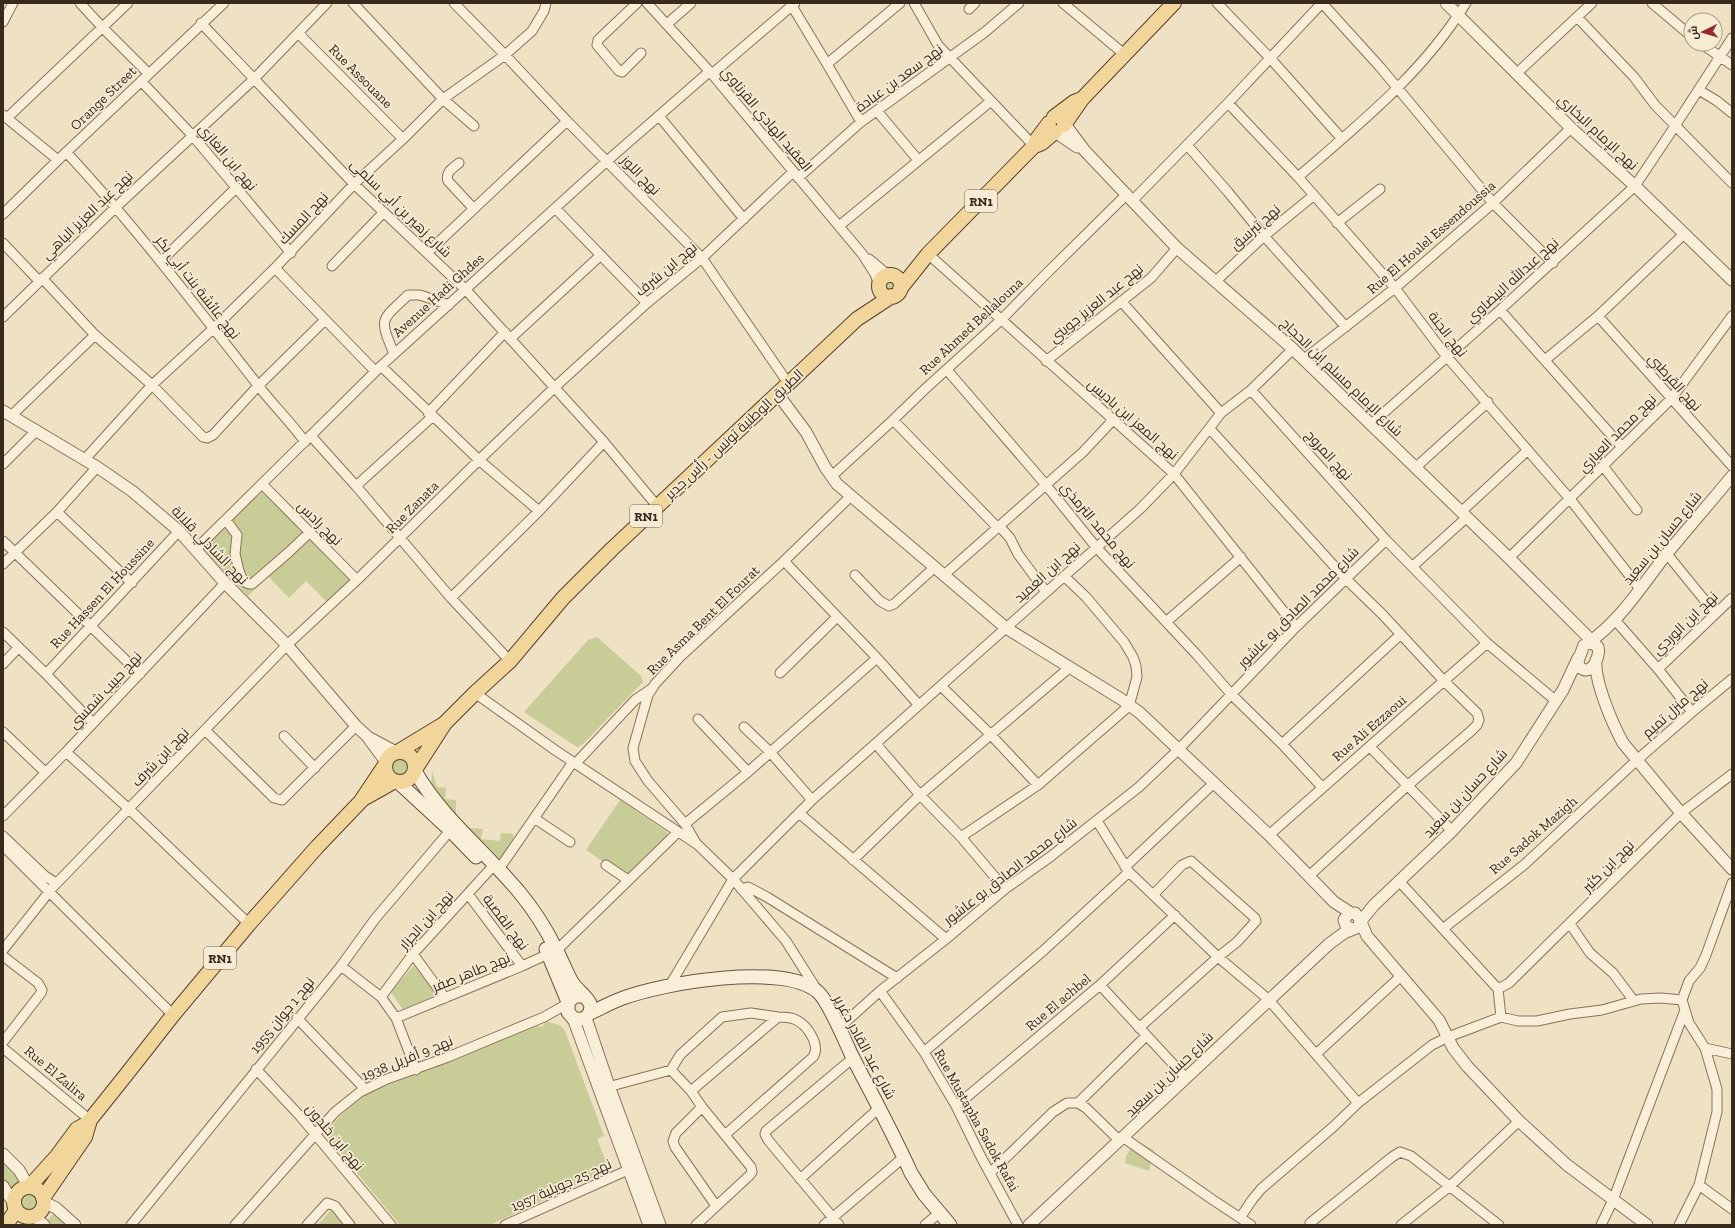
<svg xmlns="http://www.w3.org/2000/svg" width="1735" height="1228" viewBox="0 0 1735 1228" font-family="'Zilla Slab',Cairo,serif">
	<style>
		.green { fill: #c8cd97 }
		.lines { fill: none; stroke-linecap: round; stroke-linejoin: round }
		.minor-casing { stroke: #89725a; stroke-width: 11 }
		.tertiary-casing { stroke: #89725a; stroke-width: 13 }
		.secondary-casing { stroke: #6b533d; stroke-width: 15 }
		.primary-casing { stroke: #57402e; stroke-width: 16 }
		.minor { stroke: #f9eed7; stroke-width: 9 }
		.tertiary { stroke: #f9eed7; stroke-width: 11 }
		.secondary { stroke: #f9eed7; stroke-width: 13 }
		.primary { stroke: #f2d59b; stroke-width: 14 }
		.labels { text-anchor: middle; stroke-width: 3.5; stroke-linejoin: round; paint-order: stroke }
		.shield { fill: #f6ebd3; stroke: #726454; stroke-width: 1 }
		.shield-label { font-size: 13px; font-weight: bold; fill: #392a1e }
		.street-label { font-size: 14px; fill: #392a1e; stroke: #f6ebd3 }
	</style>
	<rect width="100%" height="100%" fill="#eee1c4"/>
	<path class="green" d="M885 285a5 5 0 1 1 10 0a5 5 0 1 1-10 0Z
		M264,488L352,578L327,602L306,581L289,598L268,576L248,596L202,549Z
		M597,637L641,676L643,682L582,745L577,747L524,712L588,640Z
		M391 766a10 10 0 1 1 20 0a10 10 0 1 1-20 0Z
		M432,771L437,787L446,788L445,799L456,800V814L431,788Z
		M620,800L667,832V837L626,877L586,850Z
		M469,828L483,829L481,839L500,841L501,833L513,834L514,847L499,858Z
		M414,965L437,995L403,1010L391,992Z
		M546,1021L561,1026L565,1031L604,1136L597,1139L609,1170L490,1225H400L327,1137C329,1123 354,1103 366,1094L536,1025L541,1027L543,1026L544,1022Z
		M1139,1142L1154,1150L1149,1171L1125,1163C1126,1153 1130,1148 1139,1142Z
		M3,1164L9,1169H15L22,1177L11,1189L3,1178Z
		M20 1202a9 9 0 1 1 18 0a9 9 0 1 1-18 0Z
		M335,1205L352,1225H318Z
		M56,1211L71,1225H47L45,1223Z"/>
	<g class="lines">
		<defs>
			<path id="minor" d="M80,3L102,27L149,74
				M353,3L443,99L474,126
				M454,3L505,55L567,121L702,258L788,383
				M637,3L598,40L597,45L619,71L622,72L641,53
				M647,3L712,74L863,255L875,274L879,285
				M914,3L938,45L1034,146
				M1063,3L1124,54
				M1217,3L1270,58L1342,139
				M1322,3L1380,67L1493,203L1553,263
				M1652,3L1691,36
				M792,6L827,64L900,3
				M969,9L975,3
				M1577,17L1634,77L1655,105L1732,183
				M3,22L13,3
				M201,23L354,184L466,290L604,442L657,506
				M667,24L691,3
				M298,33L403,139
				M1702,44L1732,65
				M827,64L861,122
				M712,74L795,3
				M1516,74L1592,3
				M141,81L192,135L291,253
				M1699,90L1717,101L1732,113
				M1228,103L1298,177L1395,288L1447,357L1570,499L1640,589
				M877,111L918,160
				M3,115L58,160
				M659,116L744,219
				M7,118L128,3
				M1187,145L1228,192L1264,236L1346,327
				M66,152C135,226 195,305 257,384C272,404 290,421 305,442
				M459,163C453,168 445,172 448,181L474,209
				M1298,177C1359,124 1423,73 1466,3
				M798,178L861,122L985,32L1019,3
				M1133,200L1228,103L1322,3
				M555,208L647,303
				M3,214L58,160L224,3
				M1337,223L1380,189
				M839,226L991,101
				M3,243L39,281
				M427,253L567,121
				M928,254L1174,474L1296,627
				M869,259L888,275
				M161,261L236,188
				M332,266L383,213
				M275,268L375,371
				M42,278L95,335L152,385L203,437L207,438L213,435L258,386L325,320
				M1216,281L1264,236L1313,196
				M1121,301L1221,413
				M1500,310L1622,447
				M1598,316L1732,466
				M3,317L116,207L254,79L327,3
				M511,338L601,255
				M394,354C379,317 380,322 408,295H420L449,305
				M1303,360L1395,288L1493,203L1571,128
				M1545,360L1598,316L1683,235
				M1046,361L1151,278L1177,248
				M381,366L479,460L539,511
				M947,370L1046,485L1096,547L1197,655L1231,694L1282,744L1322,787
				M1251,390L1386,540L1487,643L1556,701
				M428,413L505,332
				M11,416L95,335
				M893,420L998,528
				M1370,425L1500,310L1635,186L1675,126L1732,38
				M1210,429L1345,578L1383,615L1444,681L1477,713L1479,720L1477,725L1471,731L1407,786L1309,876
				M311,436L356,486L451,598L510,661
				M85,459L152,385L214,328L275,268L354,184L403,139L443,99L505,55L532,31L544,11L546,3
				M3,464L37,430
				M1603,466L1637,510
				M1415,468L1488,402
				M832,476L893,420L924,390L1002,319L1046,274L1127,194
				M263,485L357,580
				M356,486L432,417
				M57,512L132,583
				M1461,512L1528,450
				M226,520L237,535L235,554L239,571L243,581L249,584H252L289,552L310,532
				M1000,527L1010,538L1018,554L1046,592
				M3,541L140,674
				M195,550L381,366L607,161L709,72
				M1667,554L1715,613
				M1509,558L1671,399L1732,316
				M784,561L877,658L918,704
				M3,564L57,512L97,467
				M1413,566L1466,518
				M855,575L880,601L889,606L894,604L935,567
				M944,575L1083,452L1113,420
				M451,598L539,511L604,442
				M1615,620L1658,669L1692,712
				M1166,622L1241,557
				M3,632L46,674L93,723
				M3,664L18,648
				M1658,669L1732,598
				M780,673L837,617
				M46,674L179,531
				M941,686L991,735L1038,785
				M475,693L555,750L698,845L733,879L786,941L817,990
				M698,719L748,772
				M744,727L770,752L812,800
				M205,730L274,798L282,800L356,726
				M3,732L45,772
				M284,736L315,768
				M876,744L920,795L961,837
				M1282,744L1401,634
				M1370,747L1452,831
				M66,752L129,809L249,924
				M575,764L635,700L651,689
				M799,813L946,939
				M3,816L66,752L225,583
				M534,818L570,842
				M1097,821L1129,872L1218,957L1268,999L1358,1103
				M685,824L748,772L877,658
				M1269,835L1487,643
				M3,836L45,876L56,883
				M696,843L685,824L648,781L635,761L633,748L648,695L655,684L680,657L784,561L851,496
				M3,846L173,1015
				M853,860L920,795L1069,668
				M606,865L628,880
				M1125,867L1214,783
				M499,869L573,762
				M1399,881L1498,989L1509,983L1681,813L1732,774
				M741,889L748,887L767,897L897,978
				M1005,889L961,837L1038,785L1129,706L1137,677L1136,666L1133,657L1124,642L1086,597L1064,576
				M468,894L522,966
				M1570,924L1590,953L1613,973L1634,1001
				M1444,928L1525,864L1637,760L1692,712L1732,679
				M3,950L53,887L287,645L357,580L479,460L555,387L647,303L702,258L793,172
				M413,954L445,998
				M3,956L38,983L42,990L41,993L3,1042
				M341,966L381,997L396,1018L416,1070
				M670,985L733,879L812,800L1140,509L1174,474L1221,413L1251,390L1293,349
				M1100,985L1186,1078
				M1498,989L1501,1017
				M880,991L924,1052L956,1106L981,1157L1018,1225
				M381,997L413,954L494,865
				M297,1018L365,1089
				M396,1018L522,966L557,950L678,832
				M839,1028L880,991L946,939L1005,889L1050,857L1139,787L1178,750L1296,627L1386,540
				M1139,1028L1218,957L1237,942L1256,921L1255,918L1191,861L1182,865L1153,895
				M3,1048L90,1120
				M1705,1048L1732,1054
				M924,1052L1043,951L1129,872
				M1316,1054L1401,976
				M256,1069L300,1116L391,1225
				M671,1070L680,1055L722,1017L751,1013L778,1017
				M604,1088L671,1070L691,1091L702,1107L751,1167L752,1172L750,1175L696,1225
				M691,1091L778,1017C783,1017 789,1017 794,1019C807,1024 821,1045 813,1057L726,1134
				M1078,1103L1146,1036
				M956,1106L1100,985L1175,915
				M702,1107L676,1133L673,1141L675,1147L714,1203
				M1124,1138L1213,1200L1251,1225
				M990,1173L1053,1112L1067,1103H1078L1086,1108L1120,1141
				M800,1179L879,1108
				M1699,1185L1732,1209
				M1240,1218L1252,1200L1261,1189L1333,1127L1358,1103L1432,1045L1448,1037L1501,1017L1518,1021H1537L1570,1014L1602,1010L1641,999L1661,998L1682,1000
				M1310,1223L1392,1157L1400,1152L1411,1156L1499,1225
				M131,1225L341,966L375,919L454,826
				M235,1225L335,1112L360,1092L387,1079L448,1057L544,1017L567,1004
				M307,1225L327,1203L335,1206L350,1225
				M505,1225L628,1170
				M824,1225L904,1157
				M839,1225L768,1140L765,1134L766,1131L853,1058
				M925,1225L939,1213
				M1401,1225L1450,1186L1519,1121
				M1601,1225L1613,1200L1685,1010
				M1679,1225L1699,1185L1717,1112V1089L1705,1048L1689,1023L1682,1000L1689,981L1700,968L1706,955L1732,883"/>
			<path id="tertiary" d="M1446,3L1571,128L1635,186L1732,280
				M1064,123L1085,151L1177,248L1293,349L1509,558L1596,645
				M1055,132L1077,147
				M777,393L806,432L825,467L837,484L1006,628L1121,699L1140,713L1269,835L1334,902L1351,913
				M3,411L97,467L132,491L179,531L225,583L287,645L356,726L368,737L396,752
				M1588,643C1620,621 1641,587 1665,556C1687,529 1710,503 1732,476
				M1592,643L1598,647C1601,657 1590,679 1579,666L1578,661L1584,645Z
				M1596,660C1594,681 1613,725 1623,743L1681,813L1732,869
				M369,739L386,762
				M1361,921L1374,905L1452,831L1516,763L1563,690L1578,658
				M1361,922L1367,936L1439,1020L1453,1048L1467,1066L1519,1121L1567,1165L1647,1225
				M573,1018L649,1225
				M586,1018L609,1086L660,1225
				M3,1154L19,1170L29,1187
				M3,1186L14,1204
				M44,1202L56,1208L75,1225
				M34,1216L44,1225
				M1029,1225L1329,944L1344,933L1359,927L1360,919L1355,913L1348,914L1344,920L1346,926L1352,929"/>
			<path id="secondary" d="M415,771C441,817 486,852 520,893C534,910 546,929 556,949C562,960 566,972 572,982C577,992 600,1003 587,1016C583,1020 579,1020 573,1018L568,1012V1002L575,996H584
				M398,782L450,830L476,857
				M546,949L568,1002
				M590,1013C601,1008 612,1002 623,998C663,983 784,962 818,992C829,1002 845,1041 852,1056C872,1095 893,1133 911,1173L924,1194L950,1225"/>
			<path id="primary" d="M1054,117L1074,102L1079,100
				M1064,125L1082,99L1174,3
				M1037,145L1042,143L1055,132
				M879 286a11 11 0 1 1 22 0a11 11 0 1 1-22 0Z
				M900,289L928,254L1034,146L1037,139L1049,123
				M399,751L442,725
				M385 767a15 15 0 1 1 30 0a15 15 0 1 1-30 0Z
				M416,768L445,723L475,693L510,661L563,598L612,549L857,319L892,296
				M363,799L395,781
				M14 1202a15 15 0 1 1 30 0a15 15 0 1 1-30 0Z
				M29,1187L57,1156L77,1129L88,1123
				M43,1198L85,1137L90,1120L126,1075L173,1015L249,924L317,847L361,801L385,765
				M6,1225L16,1210"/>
		</defs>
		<use href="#minor" class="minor-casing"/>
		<use href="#tertiary" class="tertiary-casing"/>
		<use href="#secondary" class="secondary-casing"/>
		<use href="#primary" class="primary-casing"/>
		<use href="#minor" class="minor"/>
		<use href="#tertiary" class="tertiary"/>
		<use href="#secondary" class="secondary"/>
		<use href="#primary" class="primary"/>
	</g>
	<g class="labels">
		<g class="shield">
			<rect x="965" y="190" width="32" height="22" rx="3"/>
			<rect x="630" y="505" width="32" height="22" rx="3"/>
			<rect x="204" y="947" width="32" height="22" rx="3"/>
		</g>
		<g class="shield-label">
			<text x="981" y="206">RN1</text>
			<text x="646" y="521">RN1</text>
			<text x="220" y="963">RN1</text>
		</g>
		<g class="street-label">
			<text transform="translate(361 76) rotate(45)" y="5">Rue Assouane</text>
			<text transform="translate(899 78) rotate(-36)" y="5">نهج سعد بن عبادة</text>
			<text transform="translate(103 98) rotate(-44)" y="5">Orange Street</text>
			<text transform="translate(767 119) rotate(50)" y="5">العقيد الهادي القرناوي</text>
			<text transform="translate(1598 132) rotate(43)" y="5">نهج الإمام البخاري</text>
			<text transform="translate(228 157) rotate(50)" y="5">نهج ابن الغازي</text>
			<text transform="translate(641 175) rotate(46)" y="5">نهج اللوز</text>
			<text transform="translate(401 208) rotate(44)" y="5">شارع زهير بن أبي سلمى</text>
			<text transform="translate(87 215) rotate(-44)" y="5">نهج عبد العزيز الباهي</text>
			<text transform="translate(303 218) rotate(-47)" y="5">نهج المسك</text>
			<text transform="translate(1255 227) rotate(-41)" y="5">نهج تبرسق</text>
			<text transform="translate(1431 237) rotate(-41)" y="5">Rue El Houlel Essendoussia</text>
			<text transform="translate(666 269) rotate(-40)" y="5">نهج ابن شرف</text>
			<text transform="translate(1512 280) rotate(-42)" y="5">نهج عبدالله البيضاوي</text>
			<text transform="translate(198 287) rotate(52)" y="5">نهج عائشة بنت أبي بكر</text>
			<text transform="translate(438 295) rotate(-42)" y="5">Avenue Hadi Ghdes</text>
			<text transform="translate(1096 303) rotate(-39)" y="5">نهج عبد العزيز جويني</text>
			<text transform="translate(971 326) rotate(-43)" y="5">Rue Ahmed Bellalouna</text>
			<text transform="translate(1448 334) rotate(52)" y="5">نهج الجنة</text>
			<text transform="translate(1342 377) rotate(44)" y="5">شارع اﻹمام مسلم إبن الحجاج</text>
			<text transform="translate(1675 382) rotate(48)" y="5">نهج القرطبي</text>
			<text transform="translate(1133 419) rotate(41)" y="5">نهج المعز ابن باديس</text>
			<text transform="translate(1617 433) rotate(-45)" y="5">نهج محمد العياري</text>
			<text transform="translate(734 434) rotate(-43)" y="5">الطريق الوطنية تونس - رأس جدير</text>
			<text transform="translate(1329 455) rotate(48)" y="5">نهج المروج</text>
			<text transform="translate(412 507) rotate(-45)" y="5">Rue Zanata</text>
			<text transform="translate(320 523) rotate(45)" y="5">نهج رادس</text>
			<text transform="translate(1098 525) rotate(50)" y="5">نهج محمد الترمذي</text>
			<text transform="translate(1662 538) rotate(-51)" y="5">شارع حسان بن سعيد</text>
			<text transform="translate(210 545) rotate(46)" y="5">نهج الشادلي قلالة</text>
			<text transform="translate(1047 572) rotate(-42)" y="5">نهج ابن العميد</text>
			<text transform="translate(102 593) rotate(-47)" y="5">Rue Hassen El Houssine</text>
			<text transform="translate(1298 607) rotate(-45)" y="5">شارع محمد الصادق بو عاشور</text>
			<text transform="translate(703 620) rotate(-44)" y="5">Rue Asma Bent El Fourat</text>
			<text transform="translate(1685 623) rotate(-44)" y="5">نهج ابن الوردي</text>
			<text transform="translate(105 690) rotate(-47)" y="5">نهج حبيب شمسي</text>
			<text transform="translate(1675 708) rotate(-41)" y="5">نهج منزل تميم</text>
			<text transform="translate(1369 728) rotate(-41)" y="5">Rue Ali Ezzaoui</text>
			<text transform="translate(160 757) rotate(-46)" y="5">نهج ابن شرف</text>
			<text transform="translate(1465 793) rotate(-47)" y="5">شارع حسان بن سعيد</text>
			<text transform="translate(1533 835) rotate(-41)" y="5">Rue Sadok Mazigh</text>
			<text transform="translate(1608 866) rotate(-45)" y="5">نهج ابن كثير</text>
			<text transform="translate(1010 871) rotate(-38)" y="5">شارع محمد الصادق بو عاشور</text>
			<text transform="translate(426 920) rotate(-48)" y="5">نهج ابن الجزار</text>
			<text transform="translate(506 922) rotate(53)" y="5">نهج القصبة</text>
			<text transform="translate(471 972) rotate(-22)" y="5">نهج طاهر صفر</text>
			<text transform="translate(1058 1002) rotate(-40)" y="5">Rue El achbel</text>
			<text transform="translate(282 1015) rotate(-51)" y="5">نهج 1 جوان 1955</text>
			<text transform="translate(865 1047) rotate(62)" y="5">شارع عبد القادر دغرير</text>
			<text transform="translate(407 1058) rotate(-22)" y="5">نهج 9 أفريل 1938</text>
			<text transform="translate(56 1073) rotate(40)" y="5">Rue El Zalira</text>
			<text transform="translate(1169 1074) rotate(-44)" y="5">شارع حسان بن سعيد</text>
			<text transform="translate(977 1120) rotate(61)" y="5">Rue Mustapha Sadok Rafai</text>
			<text transform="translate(335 1137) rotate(50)" y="5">نهج ابن خلدون</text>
			<text transform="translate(561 1185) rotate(-24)" y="5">نهج 25 جويلية 1957</text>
		</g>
	</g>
	<rect width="1735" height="1228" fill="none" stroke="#392a1e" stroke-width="8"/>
	<g transform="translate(1703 32) rotate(265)"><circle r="19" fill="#f6ebd3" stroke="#aa9e8b"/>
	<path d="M0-3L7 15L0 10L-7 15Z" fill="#982a2d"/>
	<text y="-6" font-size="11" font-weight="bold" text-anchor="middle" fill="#392a1e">ش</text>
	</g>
</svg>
